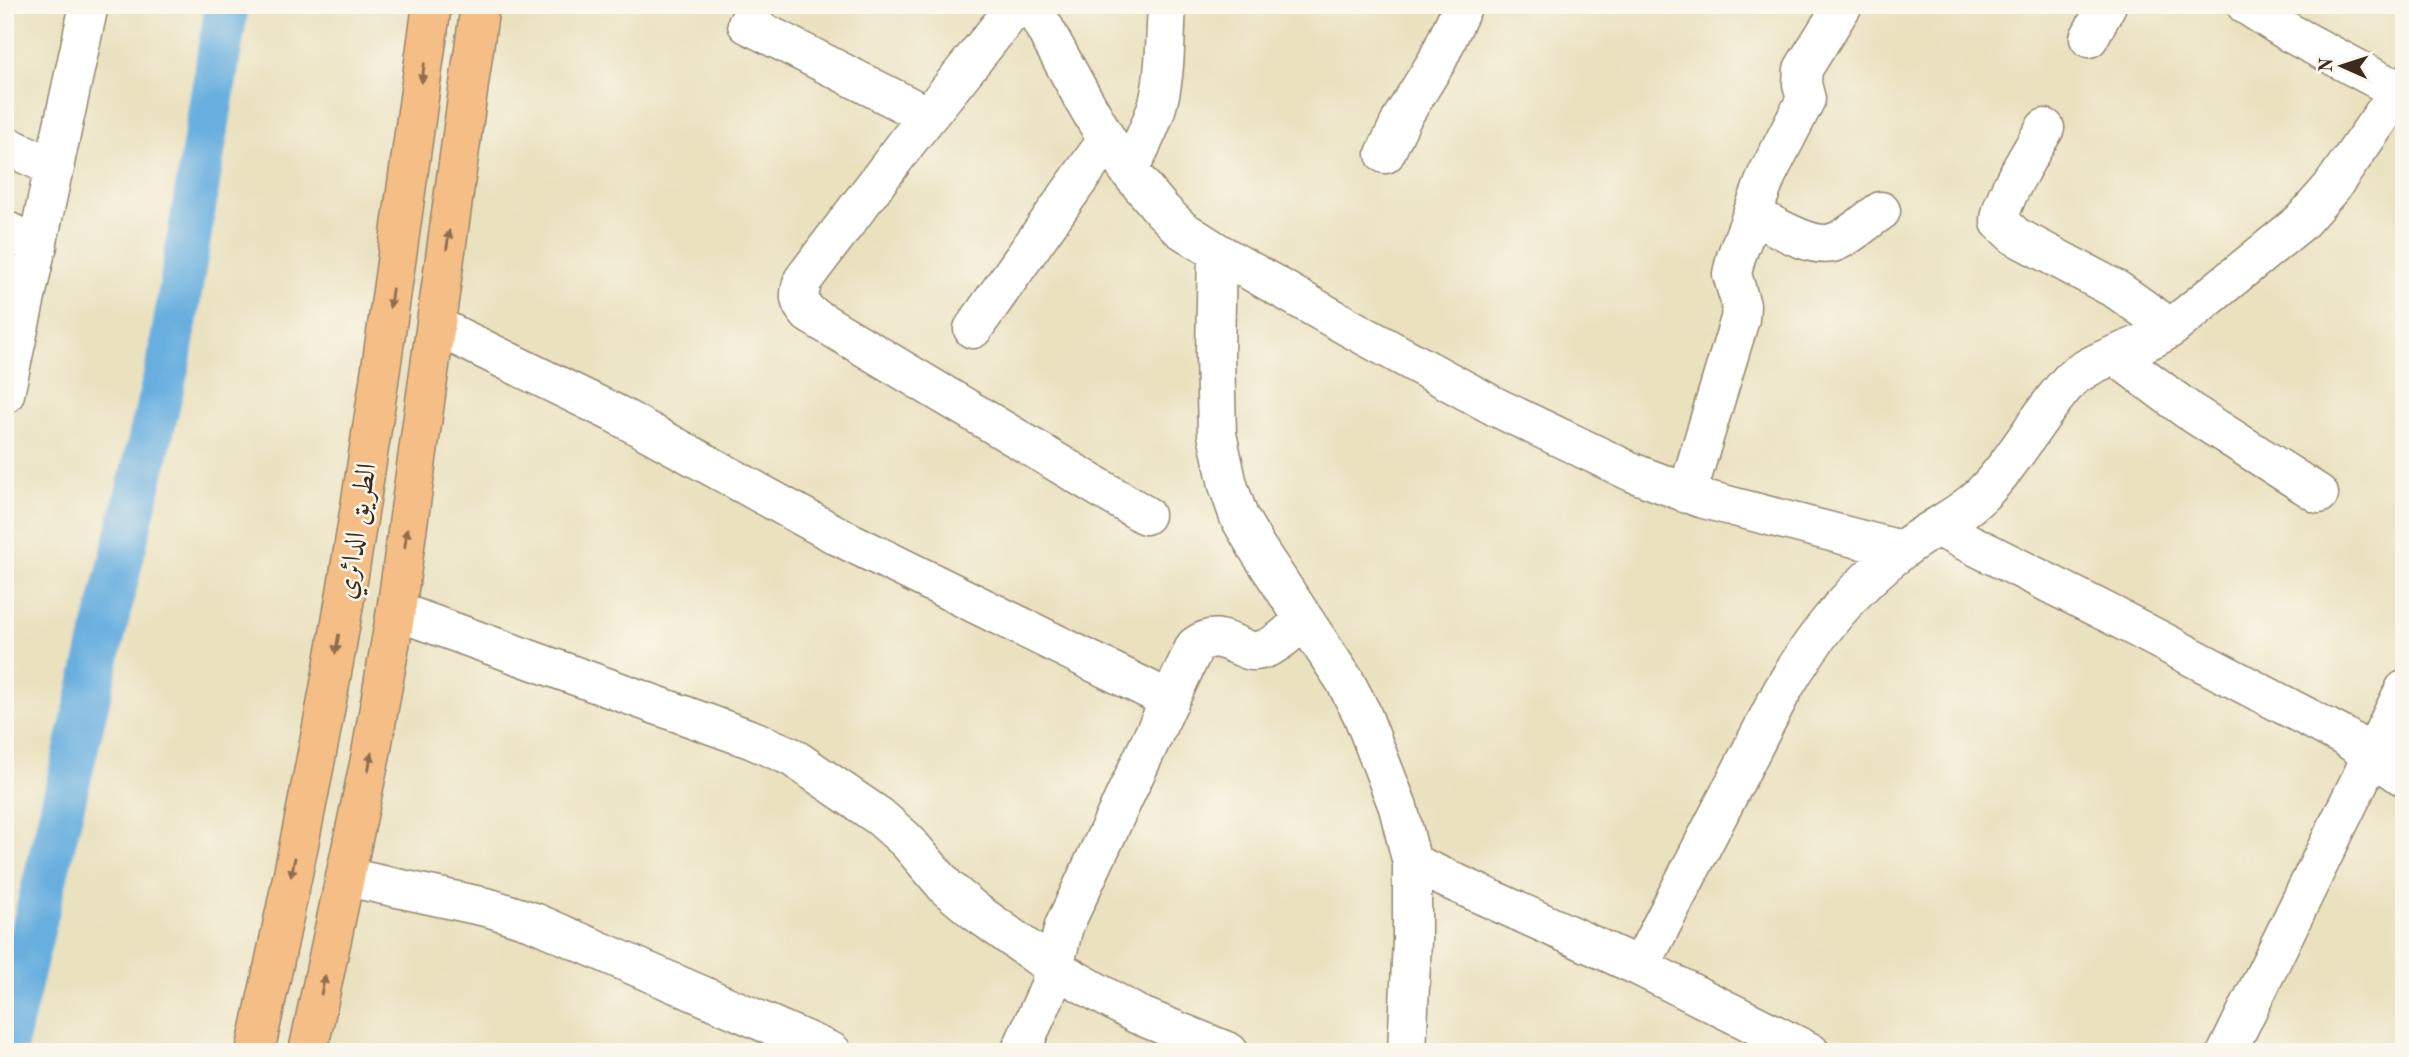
<svg xmlns="http://www.w3.org/2000/svg" width="2409" height="1057" viewBox="0 0 2409 1057" font-family="'Old Standard TT',Amiri,serif">
	<style>
		.lines { fill: none; stroke-linecap: round; stroke-linejoin: round }
		.canal { stroke: #68afdf; stroke-width: 44 }
		.minor-casing { stroke: #92866e; stroke-width: 41 }
		.highway-casing { stroke: #92866e; stroke-width: 41 }
		.minor { stroke: #fff; stroke-width: 38 }
		.highway { stroke: #f5be86; stroke-width: 38 }
		.oneway { fill: #8f6d4d }
		.labels { text-anchor: middle; stroke-width: 5; stroke-linejoin: round; paint-order: stroke }
		.street-label { font-size: 28px; fill: #3b2a1e; stroke: #fbf7ec }
	</style>
	<rect width="100%" height="100%" fill="#fbf7ec"/>
	<filter id="ink" filterUnits="userSpaceOnUse"><feTurbulence type="fractalNoise" baseFrequency=".0143" numOctaves="2"/><feDisplacementMap in="SourceGraphic" scale="14" xChannelSelector="R" yChannelSelector="G"/><feConvolveMatrix kernelMatrix="1 2 1 2 8 2 1 2 1" color-interpolation-filters="sRGB"/></filter>
	<filter id="wash" filterUnits="userSpaceOnUse"><feTurbulence type="fractalNoise" baseFrequency=".00686" numOctaves="4" result="noise"/><feDisplacementMap in="SourceGraphic" scale="28" xChannelSelector="R" yChannelSelector="G"/><feGaussianBlur stdDeviation="1.57" result="paint"/><feColorMatrix in="noise" values="0 0 0 0 0 0 0 0 0 0 0 0 0 0 0 0 0 1.4 0 .05"/><feComposite in="paint" operator="in"/></filter>
	<g filter="url(#wash)">
		<rect width="100%" height="100%" fill="#eae1bf"/>
		<g class="lines">
			<path class="canal" d="M5,1047L169,360L227,5"/>
		</g>
	</g>
	<g filter="url(#ink)">
		<g class="lines">
			<defs>
				<path id="minor" d="M1017,5L908,141L803,280C798,296 798,302 809,314L1145,515
					M1032,5L1081,95L1107,140L1129,171L1161,209L1181,229L1217,252L1352,329L1496,407L1634,473L1700,498L1901,550
					M2246,5L2290,33L2399,91
					M747,24L928,116
					M2089,38L2107,5
					M2045,128C2033,149 1999,201 2000,222L2015,236L2117,290L2171,328
					M5,145L55,168
					M1385,154L1403,116L1437,61L1463,5
					M1129,171C1140,147 1153,124 1159,99C1166,69 1165,36 1167,5
					M1752,214C1772,224 1813,251 1835,242C1851,236 1867,220 1881,211
					M5,230L38,246
					M1217,252L1215,354L1217,434L1228,485L1239,517L1257,548L1345,681L1362,714L1398,807L1412,863V940L1407,1052
					M436,326L616,414L838,536L1170,700
					M973,329L1107,140
					M2114,355L2189,411L2319,494
					M5,394L89,5
					M1687,494L1740,319L1741,305L1732,274L1736,257L1767,175L1806,99L1802,84L1803,69L1843,5
					M1937,527L2110,614L2343,736L2404,777
					M396,611L753,740L792,757L880,817L907,841L947,888L976,912L1053,967L1136,1014L1229,1052
					M1412,863L1640,967L1810,1052
					M346,877L490,908L534,922L832,1052
					M1640,967L1782,691C1812,639 1853,587 1902,550C1927,530 1957,518 1980,496C2016,461 2038,414 2072,378C2102,355 2140,349 2171,328L2301,222L2331,188L2404,84
					M1020,1052L1049,988L1064,926L1195,646C1212,633 1223,639 1241,647C1243,648 1250,651 1252,651C1271,652 1291,632 1303,620
					M2227,1052L2404,690"/>
				<path id="highway" d="M255,1052C285,915 314,777 338,639C375,428 402,216 432,5
					M308,1052L370,759L396,611L480,5"/>
			</defs>
			<use href="#minor" class="minor-casing"/>
			<use href="#highway" class="highway-casing"/>
			<use href="#minor" class="minor"/>
			<use href="#highway" class="highway"/>
		</g>
		<defs><path id="oneway-solid" d="M-6-.8H1V-3.2L6.5 0L1 3.2V.8H-6Z" transform="scale(1.75)"/></defs>
		<g class="oneway">
			<use href="#oneway-solid" transform="translate(423 73) rotate(98)"/>
			<use href="#oneway-solid" transform="translate(448 240) rotate(-82)"/>
			<use href="#oneway-solid" transform="translate(391 298) rotate(98)"/>
			<use href="#oneway-solid" transform="translate(406 538) rotate(-82)"/>
			<use href="#oneway-solid" transform="translate(337 644) rotate(100)"/>
			<use href="#oneway-solid" transform="translate(370 762) rotate(-79)"/>
			<use href="#oneway-solid" transform="translate(293 867) rotate(102)"/>
			<use href="#oneway-solid" transform="translate(323 985) rotate(-78)"/>
		</g>
	</g>
	<g class="labels">
		<g class="street-label">
			<text transform="translate(355 531) rotate(-81)" y="10">الطريق الدائري</text>
		</g>
	</g>
	<rect width="2409" height="1057" fill="none" stroke="#fbf7ec" stroke-width="28"/>
	<g transform="translate(2342 66) rotate(273)" stroke="#fbf7ec" stroke-width="5" paint-order="stroke">
	<path d="M0-5L12 26L0 18L-12 26Z" fill="#3b2a1e"/>
	<text y="-10" font-size="19" font-weight="bold" text-anchor="middle" fill="#3b2a1e">N</text>
	</g>
</svg>
